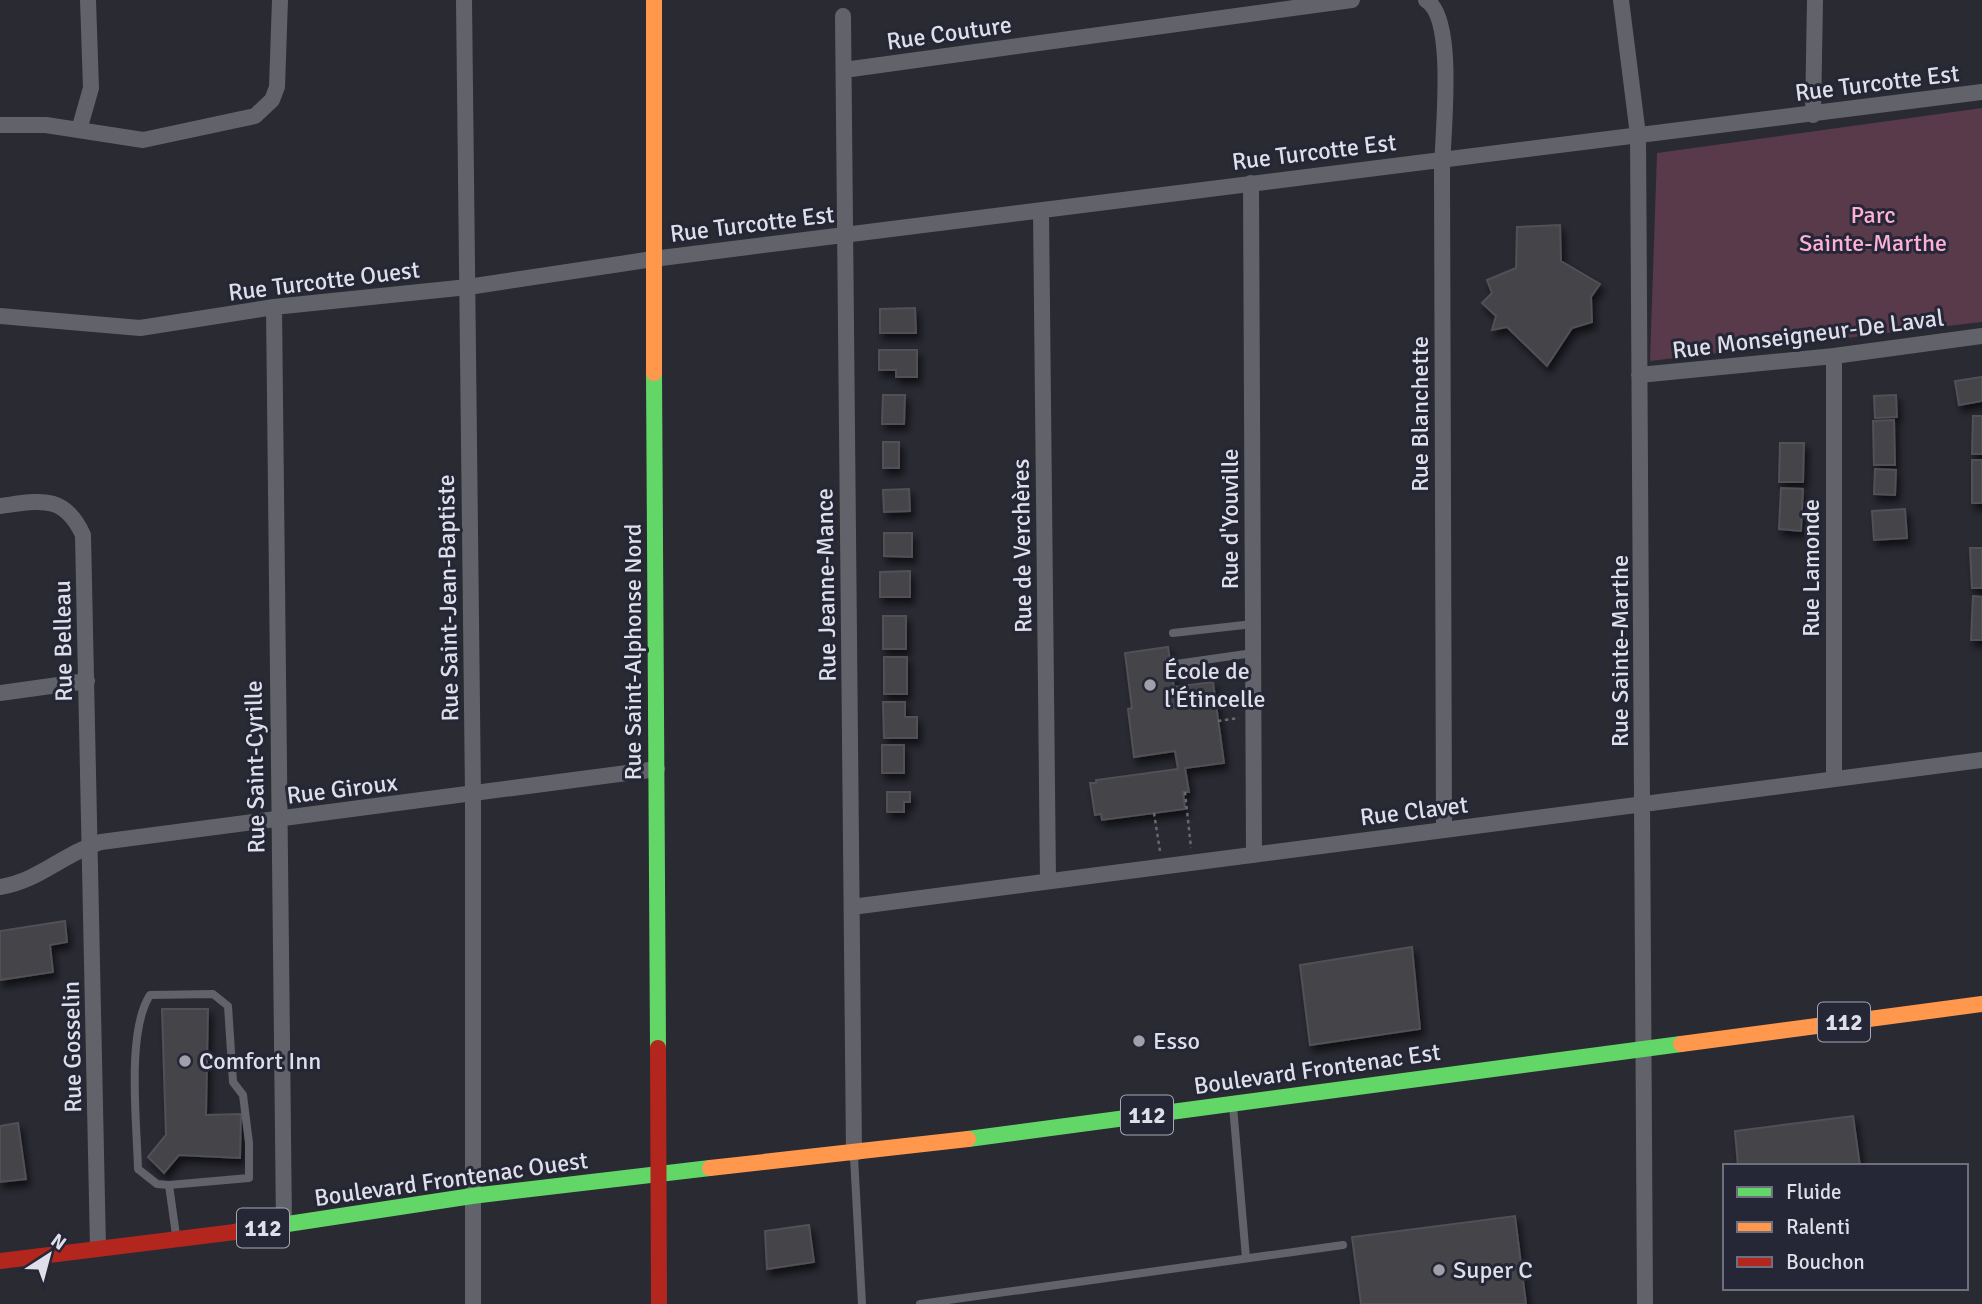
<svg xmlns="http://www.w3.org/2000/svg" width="1982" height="1304" viewBox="0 0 1982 1304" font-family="Signika,sans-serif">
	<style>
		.green { fill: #583a4a }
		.building { fill: #45444a; stroke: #525057; stroke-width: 2; filter: url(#shadow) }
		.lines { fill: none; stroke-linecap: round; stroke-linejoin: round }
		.path { stroke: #68686e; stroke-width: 2.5; stroke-dasharray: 3.5 3.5; stroke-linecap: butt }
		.lane { stroke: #62636a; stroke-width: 8 }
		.street { stroke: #62636a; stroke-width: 16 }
		.fast { stroke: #63d668; stroke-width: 16 }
		.slow { stroke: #ff974d; stroke-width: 16 }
		.jam { stroke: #b3261e; stroke-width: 16 }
		.poi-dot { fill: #9fa0a9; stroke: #252636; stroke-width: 2.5 }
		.labels { text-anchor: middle; stroke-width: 6; stroke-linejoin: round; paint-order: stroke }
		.shield { fill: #252636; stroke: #a6a8b3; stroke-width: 2 }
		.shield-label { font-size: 23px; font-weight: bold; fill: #dedfe9 }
		.street-label { font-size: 24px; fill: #dedfe9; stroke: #252636 }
		.park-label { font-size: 24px; fill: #feafd6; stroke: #252636 }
		.poi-label { font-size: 24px; fill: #dedfe9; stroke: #252636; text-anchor: start }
	</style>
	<defs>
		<filter id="shadow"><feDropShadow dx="3.5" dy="6" stdDeviation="3.5" flood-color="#0009"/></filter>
	</defs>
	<rect width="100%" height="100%" fill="#292a32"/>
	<path class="green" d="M1982,108V322L1650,361L1657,153Z"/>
	<path class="building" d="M1560,225L1561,261L1600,284L1591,297L1592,322L1572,328L1547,366L1507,327L1492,330L1496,316L1482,303L1492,293L1487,280L1516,268L1517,227Z
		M915,308L916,333H880V309Z
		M879,350H917V377H896V370H879Z
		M1982,377V401L1959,405L1955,381Z
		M883,395H905L904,424H882Z
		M1896,395L1897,417L1875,418L1874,396Z
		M1973,416H1982V454H1972Z
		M1894,420L1895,465H1874L1873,421Z
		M883,442H899V468H883Z
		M1780,443H1804L1803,482H1779Z
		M1972,460H1982V503H1972Z
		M1875,469L1896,470L1895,495L1874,494Z
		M1781,488L1803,489L1801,531L1779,529Z
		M909,489L910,511L884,512L883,490Z
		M1905,509L1907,538L1874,540L1872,511Z
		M884,533H912V557L884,556Z
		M1970,548H1982V588H1972Z
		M910,571V597H880V572Z
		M1973,596L1982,597V640H1971Z
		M883,616H906V649H883Z
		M1168,647L1174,687L1213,682L1224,763L1185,768L1189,792H1183L1185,809L1102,820L1101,814L1095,815L1090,783H1096V780L1178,769L1175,751L1134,757L1128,709L1132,708L1125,653Z
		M884,657H907V694H884Z
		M883,702H905V717H917V738H884Z
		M882,745H904V773H882Z
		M887,792H910V802H904V812H887Z
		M65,921L67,942L50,945L53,972L0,980V931Z
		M1412,947L1420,1029L1310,1045L1300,965Z
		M162,1009H208L206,1115L241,1114L240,1158L179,1155L164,1173L148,1157L166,1135Z
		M1853,1116L1860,1166H1738L1735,1131Z
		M18,1123L26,1179L0,1182V1126Z
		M1515,1216L1526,1304H1361L1352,1237Z
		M809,1225L814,1262L767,1269L765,1231Z"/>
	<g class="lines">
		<path class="path" d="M1218,721L1239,718
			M1185,792L1191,848
			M1154,813L1160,851"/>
		<path class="lane" d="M1173,633L1253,624
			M1176,664L1253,653
			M1233,1106L1246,1258
			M854,1157L862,1304
			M169,1185L157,1184L138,1169C137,1124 126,1032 150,995L213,994L228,1006L233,1082L243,1095L249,1143V1178L169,1185L176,1235
			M920,1304L1343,1245"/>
		<path class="street" d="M464,0L473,795V1304
			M1426,0C1457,18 1442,137 1442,173C1443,392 1443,611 1444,830
			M1621,0L1638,135L1645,1304
			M843,16L854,1154
			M844,70L1352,0
			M1813,115L1815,0
			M0,125H46L143,140L255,116L272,100L277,87L280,0
			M79,130L91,88L88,0
			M1251,183L1254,855
			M1041,211L1048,881
			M274,307L284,1226
			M0,316L140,328L274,307L468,287L653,259L1982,92
			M1834,356V779
			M1639,375L1834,356L1982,336
			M0,506C39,501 64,493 83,535L98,1248
			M0,693L87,681
			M0,887C39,881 64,853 101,842L657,769
			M852,907L1982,760"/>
		<path class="fast" d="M654,373L658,1048
			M968,1139L1681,1044
			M235,1232L472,1196L710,1168"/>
		<path class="slow" d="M654,373V0
			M1681,1044L1982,1004
			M710,1168L968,1139"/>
		<path class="jam" d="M658,1048L659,1304
			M0,1261L235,1232"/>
	</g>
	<g class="poi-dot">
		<circle cx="1150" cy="685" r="7"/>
		<circle cx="1139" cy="1041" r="7"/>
		<circle cx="185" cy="1061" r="7"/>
		<circle cx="1439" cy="1270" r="7"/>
	</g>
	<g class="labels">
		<g class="shield">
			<rect x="1818" y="1002.5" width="52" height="39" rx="5"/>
			<rect x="1121" y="1095.5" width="52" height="39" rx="5"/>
			<rect x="237" y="1208.5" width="52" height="39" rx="5"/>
		</g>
		<g class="shield-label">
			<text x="1844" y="1030">112</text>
			<text x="1147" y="1123">112</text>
			<text x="263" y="1236">112</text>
		</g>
		<g class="street-label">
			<text transform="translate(949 33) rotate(-8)" y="8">Rue Couture</text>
			<text transform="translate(1877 83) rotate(-7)" y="8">Rue Turcotte Est</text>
			<text transform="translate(1314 152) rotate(-7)" y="8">Rue Turcotte Est</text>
			<text transform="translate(752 224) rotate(-7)" y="8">Rue Turcotte Est</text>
			<text transform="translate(324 281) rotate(-7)" y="8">Rue Turcotte Ouest</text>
			<text transform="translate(1808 334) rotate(-7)" y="8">Rue Monseigneur-De Laval</text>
			<text transform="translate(1420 414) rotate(-90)" y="8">Rue Blanchette</text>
			<text transform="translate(1230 519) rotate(-90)" y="8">Rue d'Youville</text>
			<text transform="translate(1022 546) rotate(-91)" y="8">Rue de Verchères</text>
			<text transform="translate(1811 568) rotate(-90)" y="8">Rue Lamonde</text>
			<text transform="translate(826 585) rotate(-91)" y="8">Rue Jeanne-Mance</text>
			<text transform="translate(448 598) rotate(-91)" y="8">Rue Saint-Jean-Baptiste</text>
			<text transform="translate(63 641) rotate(-91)" y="8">Rue Belleau</text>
			<text transform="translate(1620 651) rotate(-90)" y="8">Rue Sainte-Marthe</text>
			<text transform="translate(633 652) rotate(-90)" y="8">Rue Saint-Alphonse Nord</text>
			<text transform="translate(255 767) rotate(-91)" y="8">Rue Saint-Cyrille</text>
			<text transform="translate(342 789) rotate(-7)" y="8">Rue Giroux</text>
			<text transform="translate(1414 811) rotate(-7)" y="8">Rue Clavet</text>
			<text transform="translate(72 1047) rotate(-91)" y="8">Rue Gosselin</text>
			<text transform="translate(1317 1069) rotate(-8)" y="8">Boulevard Frontenac Est</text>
			<text transform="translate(451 1179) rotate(-8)" y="8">Boulevard Frontenac Ouest</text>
		</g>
		<g class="park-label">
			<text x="1873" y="223">Parc<tspan x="1873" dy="28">Sainte-Marthe</tspan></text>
		</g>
		<g class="poi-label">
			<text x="1164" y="679">École de<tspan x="1164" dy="28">l'Étincelle</tspan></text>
			<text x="1153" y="1049">Esso</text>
			<text x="199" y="1069">Comfort Inn</text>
			<text x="1453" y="1278">Super C</text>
		</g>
	</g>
	<rect x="1723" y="1164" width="245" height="126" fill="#252636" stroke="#6f707e" stroke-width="2"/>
	<rect x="1737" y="1187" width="35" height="10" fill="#63d668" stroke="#6f707e" stroke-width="2"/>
	<text x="1786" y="1199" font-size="21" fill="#dedfe9">Fluide</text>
	<rect x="1737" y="1222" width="35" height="10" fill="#ff974d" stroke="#6f707e" stroke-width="2"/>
	<text x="1786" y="1234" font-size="21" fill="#dedfe9">Ralenti</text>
	<rect x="1737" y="1257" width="35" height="10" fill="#b3261e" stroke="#6f707e" stroke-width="2"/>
	<text x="1786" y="1269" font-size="21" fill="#dedfe9">Bouchon</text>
	<g transform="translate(49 1255) rotate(36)" stroke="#252636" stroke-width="5" paint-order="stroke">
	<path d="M0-5L12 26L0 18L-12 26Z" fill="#dedfe9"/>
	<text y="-10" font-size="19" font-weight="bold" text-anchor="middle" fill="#dedfe9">N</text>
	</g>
</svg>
